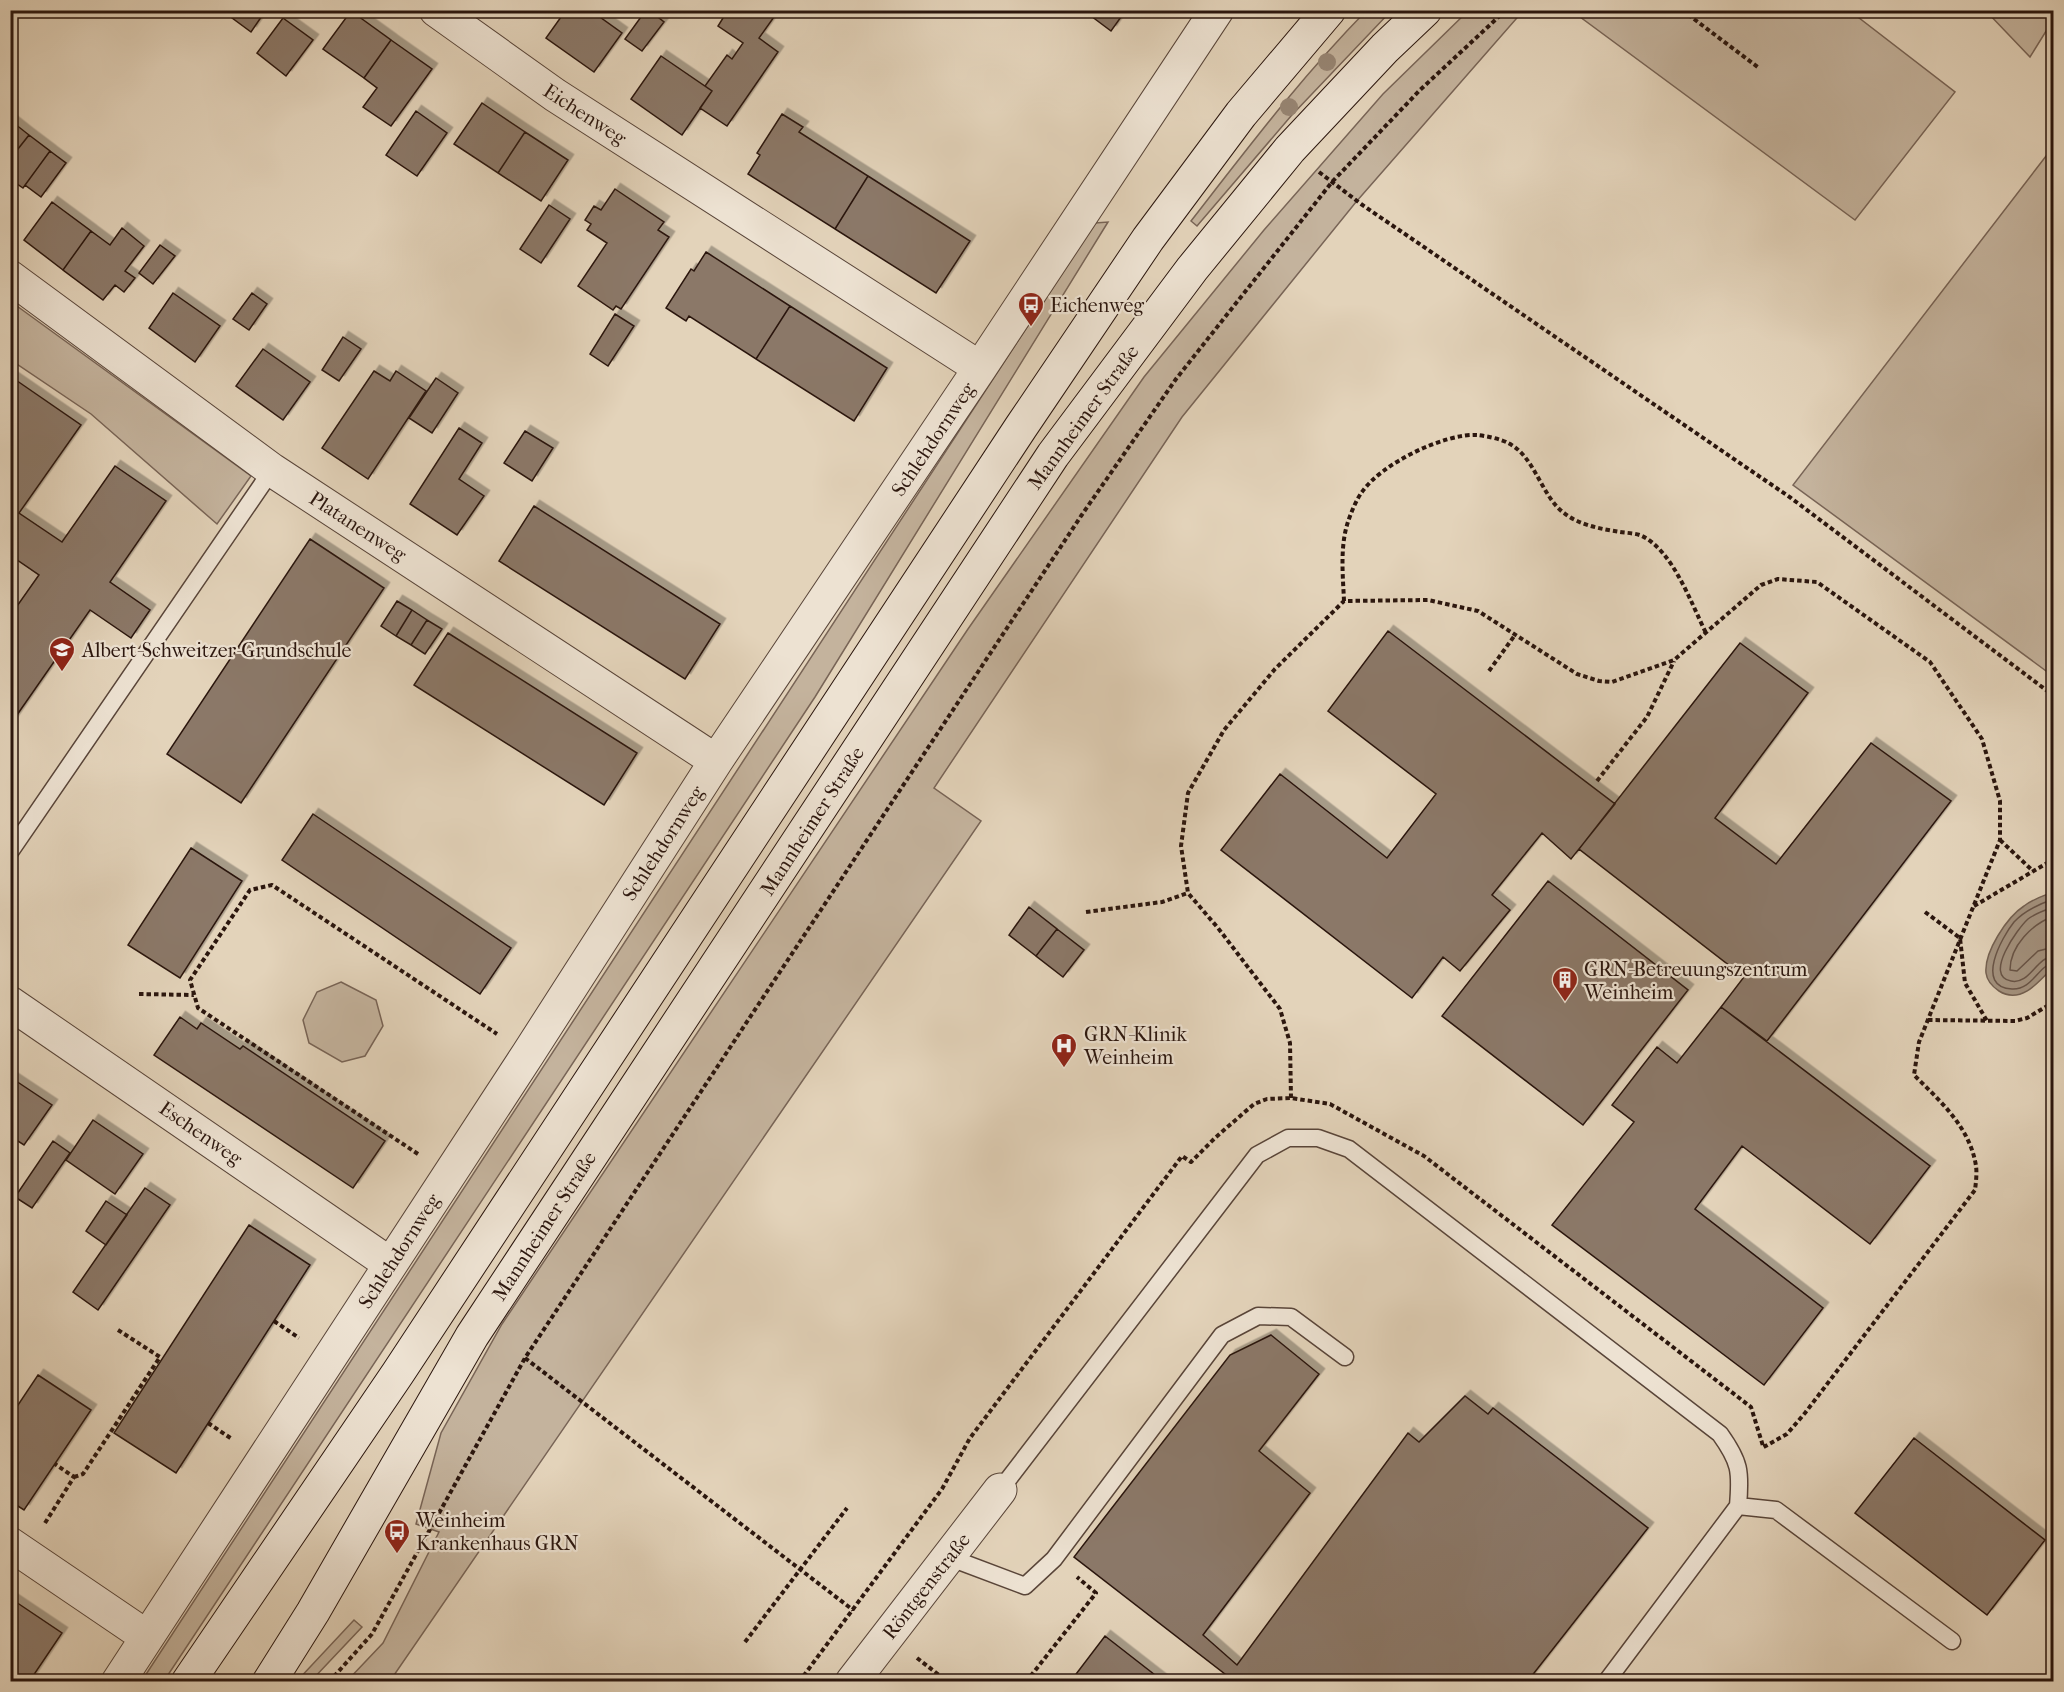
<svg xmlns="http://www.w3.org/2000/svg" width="2064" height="1692" viewBox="0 0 2064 1692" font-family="'IM FELL French Canon',serif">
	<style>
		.green { fill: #c4b39d; stroke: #786456; stroke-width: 1.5 }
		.water { fill: #a49380; stroke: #746152; stroke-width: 1.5 }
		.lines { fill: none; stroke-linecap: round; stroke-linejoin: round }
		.shore { stroke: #685447; stroke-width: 1.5 }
		.building { fill: #8b7867; stroke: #2b160e; stroke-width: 1.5; filter: url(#shadow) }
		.service-casing { stroke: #594539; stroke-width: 19 }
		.minor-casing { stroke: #594539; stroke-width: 35 }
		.secondary-casing { stroke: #2b160e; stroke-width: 35 }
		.path { stroke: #2b160e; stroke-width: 4; stroke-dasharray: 4.5 3; stroke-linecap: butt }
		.service { stroke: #ede2d2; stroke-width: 16 }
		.minor { stroke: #ede2d2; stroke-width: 33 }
		.secondary { stroke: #ede2d2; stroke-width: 33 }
		.tree { fill: #978573 }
		.labels { text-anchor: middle; stroke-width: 4.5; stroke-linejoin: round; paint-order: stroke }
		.street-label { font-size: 20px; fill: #2b160e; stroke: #ede2d2 }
		.poi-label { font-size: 20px; fill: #2b160e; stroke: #ede2d2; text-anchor: start }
	</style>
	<defs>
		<filter id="shadow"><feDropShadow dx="5.5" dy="-5.5" stdDeviation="0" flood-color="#0004"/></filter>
	</defs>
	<rect width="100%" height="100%" fill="#e3d3ba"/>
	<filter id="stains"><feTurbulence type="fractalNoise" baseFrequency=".00333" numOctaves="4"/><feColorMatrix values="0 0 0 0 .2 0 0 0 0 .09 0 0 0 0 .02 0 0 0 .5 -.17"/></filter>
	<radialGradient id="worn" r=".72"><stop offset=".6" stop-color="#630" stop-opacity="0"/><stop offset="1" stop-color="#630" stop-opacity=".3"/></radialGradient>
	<path class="green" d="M1367,10L1391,11L1291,116L1197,226L1191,221C1247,149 1302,76 1367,10Z
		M1469,10L1523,11L1356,202L1182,417L934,788L981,821L390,1681H347L383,1643L439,1532L416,1524L441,1433L502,1324L968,629L1144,377L1264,230L1383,94Z
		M1572,11H1850L1955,92L1855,220Z
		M1986,11H2053V20L2030,57Z
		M2053,147V676L1793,485Z
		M1108,222L815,697L164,1681L141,1682L1095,223Z
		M10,301L251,476L217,524L91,414L11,360Z
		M11,555L39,575L11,616Z
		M341,982L376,1000L383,1026L365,1056L342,1062L309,1043L303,1020L317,992Z
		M354,1620L362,1627L311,1681H297Z"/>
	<path class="water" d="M2053,892V967C2040,981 2021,1005 1999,991C1993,987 1987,981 1986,973C1984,952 2007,917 2024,906C2033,899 2043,896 2053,892Z"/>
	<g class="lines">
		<path class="shore" d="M2054,899C2039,904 2025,910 2014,922C2002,937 1974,987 2012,989C2033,990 2038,965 2054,963
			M2054,907C2045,910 2036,913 2028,919C2018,928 1983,976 2011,981C2030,985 2036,957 2054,956
			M2054,916C2032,924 2010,946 2010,970L2017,971L2038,951L2054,947"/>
	</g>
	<path class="building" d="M225,10H266L251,32L224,12Z
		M566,10H590L622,33L594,72L546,38Z
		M646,10H649L664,22L642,51L625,39Z
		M728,10H763L774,17L759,38L778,52L727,126L700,108L712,91L705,86L727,55L732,59L743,43L718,26Z
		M1083,10H1126L1111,31Z
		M351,11L391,40L364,78L323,49Z
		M283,18L313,40L286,76L257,53Z
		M391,40L432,69L391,126L363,107L377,88L364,78Z
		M661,56L712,91L682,135L631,99Z
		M482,103L525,132L498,173L454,144Z
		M416,111L447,133L417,176L386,155Z
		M782,114L803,127L799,132L868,176L835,229L748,174L760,155L757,153Z
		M10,120L29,135L10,159Z
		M525,132L568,160L541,201L498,173Z
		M29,135L50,151L23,188L10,179V159Z
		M50,151L66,163L41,197L25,185Z
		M868,176L970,241L936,293L835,229Z
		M615,189L664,222L658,230L669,237L621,309L616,306L613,310L578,286L607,243L587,230L591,224L585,220L594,206L601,210Z
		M52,202L91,231L63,270L24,240Z
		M549,205L570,219L541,263L520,249Z
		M122,228L144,246L125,271L135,278L124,292L115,285L103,300L63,270L91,231L110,245Z
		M160,245L175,256L153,284L139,273Z
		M706,252L790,306L756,359L689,316L686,321L666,308L691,269L694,271Z
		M173,293L220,326L195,362L149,328Z
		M252,293L267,304L249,330L233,319Z
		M790,306L887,368L854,421L756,359Z
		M615,314L634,326L608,366L590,354Z
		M343,337L361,349L339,381L322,370Z
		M263,349L310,382L283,420L236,386Z
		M374,371L390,381L396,371L426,391L368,479L322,448Z
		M10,376L81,425L19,513L62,542L115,466L166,501L110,582L150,610L131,638L90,610L10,725V616L39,575L10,555Z
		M436,378L458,393L432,433L409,418Z
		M459,428L482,443L459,479L484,496L457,535L410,504Z
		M525,431L553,448L532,481L504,463Z
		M534,506L720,624L685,679L499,561Z
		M310,539L384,588L241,803L167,754Z
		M397,601L412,610L396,636L381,626Z
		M412,610L427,620L411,645L396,636Z
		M427,620L442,629L425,654L411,645Z
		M1388,631L1615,804L1571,859L1542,833L1492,895L1510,910L1460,971L1443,957L1412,998L1221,850L1280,774L1387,858L1436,794L1328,711Z
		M448,633L637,753L604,805L414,685Z
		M1740,643L1808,693L1715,818L1776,864L1871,743L1951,801L1767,1041L1721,1007L1744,977L1579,849Z
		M313,814L511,948L480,994L282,860Z
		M191,848L242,881L180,978L128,945Z
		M1548,881L1688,990L1583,1125L1442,1016Z
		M1029,907L1057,929L1036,956L1009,935Z
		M1057,929L1084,950L1063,977L1036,956Z
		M1721,1007L1930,1166L1870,1244L1742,1146L1695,1209L1823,1308L1764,1385L1552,1225L1634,1122L1612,1105L1657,1047L1677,1063Z
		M180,1017L197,1029L201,1023L240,1049L243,1046L385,1141L353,1188L154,1055Z
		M10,1077L52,1105L24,1145L10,1136Z
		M93,1120L143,1154L115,1194L66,1160Z
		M53,1141L70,1153L32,1208L15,1197Z
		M145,1188L170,1205L98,1310L73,1292Z
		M106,1201L127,1215L106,1245L86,1231Z
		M249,1225L310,1265L176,1473L114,1433Z
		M1271,1335L1319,1374L1259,1451L1310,1493L1203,1635L1237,1665L1408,1433L1419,1442L1465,1396L1488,1414L1493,1408L1648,1528L1527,1682H1228L1230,1678L1074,1557L1230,1355Z
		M38,1375L91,1410L24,1510L10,1501V1417Z
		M1914,1438L2045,1540L1987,1615L1855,1513Z
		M10,1598L62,1633L29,1682H10Z
		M1105,1636L1164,1682H1070Z"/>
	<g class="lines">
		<defs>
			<path id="service" d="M10,852L272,470
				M1000,1490L1257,1155L1288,1138H1318L1349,1149L1720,1434C1740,1462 1741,1471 1738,1506L1606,1682
				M1738,1506L1776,1510L1952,1641
				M948,1557L1025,1586L1054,1559L1222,1335L1258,1316L1291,1317L1345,1357"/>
			<path id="minor" d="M436,10L555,95L980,368
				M10,277L272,470L716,761
				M10,1003L390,1264
				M10,1544L147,1637
				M118,1682L528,1054L716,761L980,368L1217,10
				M852,1682L1000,1490"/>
			<path id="secondary" d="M188,1682L398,1373L1021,427L1148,239L1241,114L1329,10
				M269,1682L313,1612L472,1336L1053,455L1192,269L1290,149L1385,48L1425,10"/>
		</defs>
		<use href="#service" class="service-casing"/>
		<use href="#minor" class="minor-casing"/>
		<use href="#secondary" class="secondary-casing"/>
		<path class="path" d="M1682,10L1759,68
			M1319,172L1361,204L1791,498L2054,696
			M1344,601C1343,577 1340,549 1347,525C1350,515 1356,500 1362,492C1381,464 1444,433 1478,435C1486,436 1501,439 1508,443C1535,456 1541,496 1564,513C1579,525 1601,529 1620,532C1626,533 1636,533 1642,536C1673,551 1691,603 1706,633
			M1489,671L1515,635
			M1597,781L1647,717L1674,661
			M2000,840L2033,871
			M1974,906L2054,859
			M1086,912L1162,902L1188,893
			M1925,912L1960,938L1965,983L1987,1021
			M139,994L194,995
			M1928,1020L2015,1021L2027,1018L2054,1002
			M1291,1098L1290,1043L1280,1009L1218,928L1188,893L1181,846L1188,793L1224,730L1275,669L1344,601L1428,600L1478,611L1577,674L1599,681L1612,682L1674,660L1761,585L1778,579L1817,582L1930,662L1982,739L2000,801V840L1919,1042L1914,1075C1940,1101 1970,1127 1976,1166C1977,1173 1976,1182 1975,1190L1805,1413L1787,1434L1762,1448
			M418,1154L198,1008L190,980L250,890L272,885L497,1034
			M274,1321L299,1338
			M525,1358L853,1610
			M208,1423L232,1439
			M74,1477L83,1474L160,1357L118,1330
			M45,1523L74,1477L55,1464
			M745,1642L847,1508
			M917,1658L948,1682
			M329,1682L372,1634L525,1358L1081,516L1176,379L1332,182L1420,90L1506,10
			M799,1682L942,1489L970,1438L1182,1156L1191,1162L1216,1137L1254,1104L1267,1099L1291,1098L1330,1104L1424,1156L1751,1407L1763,1446
			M1026,1682L1096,1593L1077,1577"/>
		<use href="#service" class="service"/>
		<use href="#minor" class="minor"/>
		<use href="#secondary" class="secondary"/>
	</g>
	<g class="tree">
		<circle cx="1327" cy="62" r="9"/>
		<circle cx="1289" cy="107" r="9"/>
	</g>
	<defs>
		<symbol id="bus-pin" viewBox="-11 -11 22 30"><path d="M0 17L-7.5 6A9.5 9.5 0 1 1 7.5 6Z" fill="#8f2418" stroke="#ede2d2"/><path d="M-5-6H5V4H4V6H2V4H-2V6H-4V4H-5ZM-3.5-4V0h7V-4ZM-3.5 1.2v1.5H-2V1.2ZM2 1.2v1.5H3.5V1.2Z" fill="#fff"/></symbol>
		<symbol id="school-pin" viewBox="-11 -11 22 30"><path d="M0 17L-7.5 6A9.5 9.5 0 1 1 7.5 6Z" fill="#8f2418" stroke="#ede2d2"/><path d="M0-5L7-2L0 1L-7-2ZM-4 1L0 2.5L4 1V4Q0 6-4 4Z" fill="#fff"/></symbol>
		<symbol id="building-pin" viewBox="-11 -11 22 30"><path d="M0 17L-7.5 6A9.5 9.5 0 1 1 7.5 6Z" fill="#8f2418" stroke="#ede2d2"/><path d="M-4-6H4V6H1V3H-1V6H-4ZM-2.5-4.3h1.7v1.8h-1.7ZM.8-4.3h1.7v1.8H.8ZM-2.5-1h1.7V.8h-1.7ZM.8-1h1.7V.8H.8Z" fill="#fff"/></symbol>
		<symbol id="hospital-pin" viewBox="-11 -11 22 30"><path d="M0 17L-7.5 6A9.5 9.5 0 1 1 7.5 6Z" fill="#8f2418" stroke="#ede2d2"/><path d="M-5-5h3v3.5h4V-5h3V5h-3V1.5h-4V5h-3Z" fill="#fff"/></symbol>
	</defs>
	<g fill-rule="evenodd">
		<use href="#bus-pin" x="1016" y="290" width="30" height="40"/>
		<use href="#school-pin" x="47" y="635" width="30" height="40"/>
		<use href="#building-pin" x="1550" y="965" width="30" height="40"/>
		<use href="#hospital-pin" x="1049" y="1031" width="30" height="40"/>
		<use href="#bus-pin" x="382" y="1517" width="30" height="40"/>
	</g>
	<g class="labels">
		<g class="street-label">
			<text transform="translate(585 114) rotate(33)" y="7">Eichenweg</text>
			<text transform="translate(1083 417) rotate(-54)" y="7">Mannheimer Straße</text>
			<text transform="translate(933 439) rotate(-56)" y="7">Schlehdornweg</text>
			<text transform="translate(358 526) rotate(33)" y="7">Platanenweg</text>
			<text transform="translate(812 821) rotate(-57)" y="7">Mannheimer Straße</text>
			<text transform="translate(663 843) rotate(-57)" y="7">Schlehdornweg</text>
			<text transform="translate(201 1133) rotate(35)" y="7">Eschenweg</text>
			<text transform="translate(544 1226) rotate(-57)" y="7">Mannheimer Straße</text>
			<text transform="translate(399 1251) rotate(-57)" y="7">Schlehdornweg</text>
			<text transform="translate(926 1586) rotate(-52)" y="7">Röntgenstraße</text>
		</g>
		<g class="poi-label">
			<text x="1050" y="312">Eichenweg</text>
			<text x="82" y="657">Albert-Schweitzer-Grundschule</text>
			<text x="1584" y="976">GRN-Betreuungszentrum<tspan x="1584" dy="23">Weinheim</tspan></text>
			<text x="1084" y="1041">GRN-Klinik<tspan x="1084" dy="23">Weinheim</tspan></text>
			<text x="416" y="1527">Weinheim<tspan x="416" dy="23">Krankenhaus GRN</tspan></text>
		</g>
	</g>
	<rect width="2064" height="1692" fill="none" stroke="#e3d3ba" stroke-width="36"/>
	<rect x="12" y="12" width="2040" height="1668" fill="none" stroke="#2b160e" stroke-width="3"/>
	<rect x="18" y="18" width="2028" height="1656" fill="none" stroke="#2b160e" stroke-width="1.5"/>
	<rect width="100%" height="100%" filter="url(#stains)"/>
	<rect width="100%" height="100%" fill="url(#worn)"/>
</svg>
